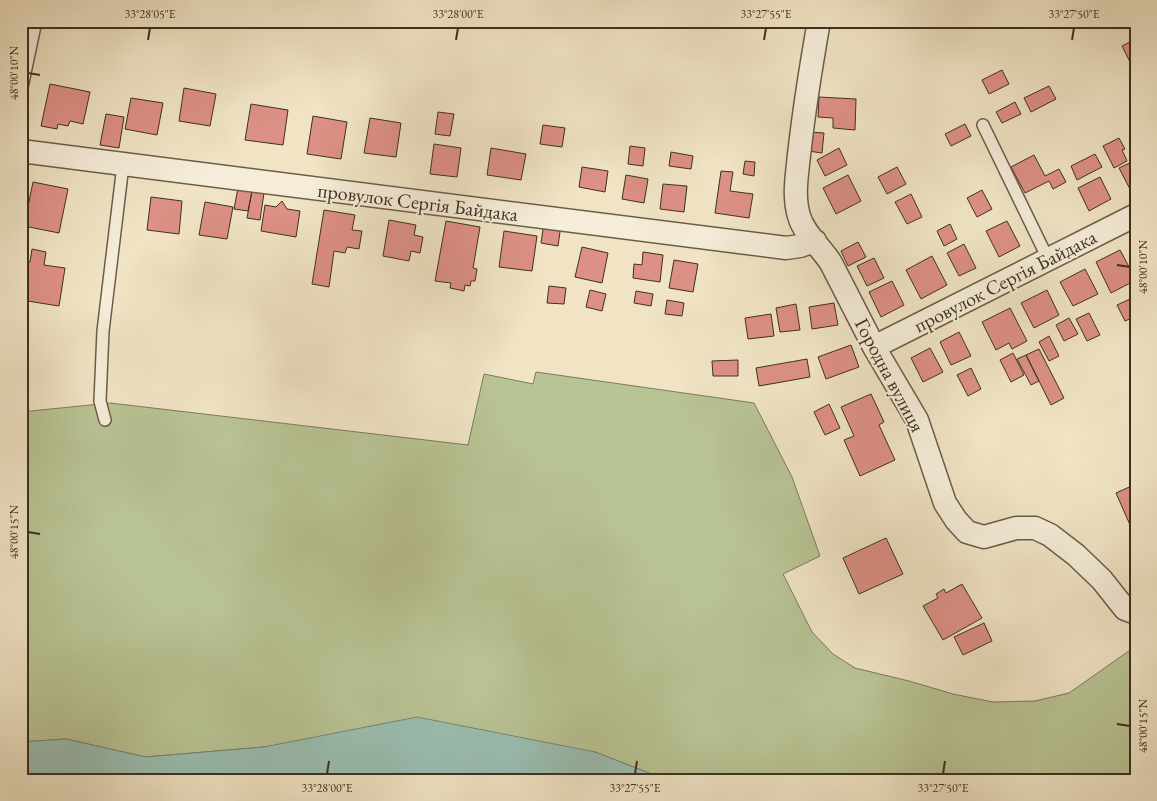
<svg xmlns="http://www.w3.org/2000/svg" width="1157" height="801" viewBox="0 0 1157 801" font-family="'EB Garamond',serif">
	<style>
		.green { fill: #b9c495; stroke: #7c7a5a }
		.water { fill: #9abfb2; stroke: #768677 }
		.building { fill: #dd9086; stroke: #3f301e }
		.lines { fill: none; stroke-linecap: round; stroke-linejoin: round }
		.lane-casing { stroke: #6b5d48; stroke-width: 14 }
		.street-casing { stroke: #6b5d48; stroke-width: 25 }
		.lane { stroke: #f5edd9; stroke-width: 11 }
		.street { stroke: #f5edd9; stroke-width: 22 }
		.ticks { fill: none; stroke: #3f301e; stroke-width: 2 }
		.labels { text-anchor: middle; stroke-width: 4; stroke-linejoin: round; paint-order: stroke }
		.street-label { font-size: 20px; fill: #3f301e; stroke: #f5edd9 }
		.neatline { fill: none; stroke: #3f301e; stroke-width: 2 }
		.ticks-label { font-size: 12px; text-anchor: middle; fill: #3f301e }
	</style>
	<rect width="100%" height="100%" fill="#f0e4c5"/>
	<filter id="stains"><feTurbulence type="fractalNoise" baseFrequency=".004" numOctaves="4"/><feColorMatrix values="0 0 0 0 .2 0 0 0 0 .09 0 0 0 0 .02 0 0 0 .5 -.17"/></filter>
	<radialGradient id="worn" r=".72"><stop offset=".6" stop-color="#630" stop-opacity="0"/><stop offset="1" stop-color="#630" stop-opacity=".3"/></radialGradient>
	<path class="green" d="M536,372L754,403L792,477L820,556L783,574L812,632L833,654L855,668L909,681L953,694L993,702L1035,701L1069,693L1136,646V780H667L595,752L264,747L145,757L66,739L21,742V412L110,403L468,445L484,374L533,384Z"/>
	<path class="water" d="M417,717L595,752L667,780H21V742L66,739L146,757L264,747Z"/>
	<path class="building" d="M1136,39V66L1133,68L1122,46Z
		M1002,70L1009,84L989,94L982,80Z
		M50,84L90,92L83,124L70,121L68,126L58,124L57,129L41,126Z
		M1049,86L1056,99L1031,112L1024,98Z
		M184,88L216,94L210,126L179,121Z
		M819,97L856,99L855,130L833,128V118L818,117Z
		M131,98L163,103L157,135L125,129Z
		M1015,102L1021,114L1002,123L996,112Z
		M251,104L288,110L283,145L245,140Z
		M438,112L454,114L450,136L435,134Z
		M106,114L124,117L119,148L100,145Z
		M313,116L347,122L341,159L307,154Z
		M370,118L401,123L396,157L364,153Z
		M965,124L971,136L951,146L945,134Z
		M543,125L565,128L562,147L540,144Z
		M810,132L824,133L822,153L808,151Z
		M1119,138L1125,149L1122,150L1127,161L1114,168L1103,146Z
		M434,144L461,148L457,177L430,174Z
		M630,146L645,148L643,166L628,164Z
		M491,148L526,154L521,180L487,175Z
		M839,148L847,165L825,176L817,160Z
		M671,152L693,156L691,169L669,166Z
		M1095,154L1102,167L1077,180L1071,166Z
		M1034,155L1045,176L1059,169L1066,182L1053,189L1049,181L1025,193L1011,167Z
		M1136,160V189L1131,191L1119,168Z
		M745,161L755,162L754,176L743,174Z
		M582,167L608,171L605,192L579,187Z
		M897,167L906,184L887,194L878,177Z
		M721,171L733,172L730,191L753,194L749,218L715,213Z
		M626,175L648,179L644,203L622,199Z
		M848,175L861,201L836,214L823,188Z
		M1100,177L1111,199L1089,211L1078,188Z
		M33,182L68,189L59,233L24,226Z
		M663,184L687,186L684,212L660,209Z
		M238,188L252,191L248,211L234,209Z
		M982,190L992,209L977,217L967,198Z
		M252,191L264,193L260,220L247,218Z
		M911,194L922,217L907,224L895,202Z
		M151,197L182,201L179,234L147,230Z
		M282,201L287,209L300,211L296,237L261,231L265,205L276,207Z
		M205,202L233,207L227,239L199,235Z
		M324,210L355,215L352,230L362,231L359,249L347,247L345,253L334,251L329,287L312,284Z
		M389,220L416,225L414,235L423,237L420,253L411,251L409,261L383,256Z
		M446,221L480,227L473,268L477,269L475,281H471L470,286L465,285L464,291L450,288L451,283L435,281Z
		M1007,221L1020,246L999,257L986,231Z
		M544,223L561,225L558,246L541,243Z
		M950,224L957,239L944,246L937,231Z
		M504,231L537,236L532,271L499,267Z
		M858,242L866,257L848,266L841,251Z
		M964,244L976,268L959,276L947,253Z
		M582,247L608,253L602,283L575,277Z
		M32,249L46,252L44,265L65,268L59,306L21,300V261L30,262Z
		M1120,250L1136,280L1111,293L1096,262Z
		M643,252L663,255L660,282L633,278L634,264L642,265Z
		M932,256L947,285L921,299L906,270Z
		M874,258L884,278L867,286L857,266Z
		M674,260L698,264L693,292L669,288Z
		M1085,269L1098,294L1073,306L1060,282Z
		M892,281L904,305L881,317L869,292Z
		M549,286L566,288L564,304L547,303Z
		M590,290L606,294L602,311L586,307Z
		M1047,290L1059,315L1034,328L1021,303Z
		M636,291L653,294L651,306L634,303Z
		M1130,299L1136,310V316L1125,321L1117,305Z
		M667,300L684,303L682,316L665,314Z
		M834,303L838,325L812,329L809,307Z
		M796,304L800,330L780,332L776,308Z
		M1010,308L1027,341L1012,349L1009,343L996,350L982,322Z
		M1089,313L1100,335L1087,341L1076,319Z
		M771,314L774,336L748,339L745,318Z
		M1069,318L1078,334L1064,341L1056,325Z
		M959,332L971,356L951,365L940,342Z
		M1049,336L1059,356L1049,361L1039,342Z
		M851,345L859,367L826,379L818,357Z
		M930,348L943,372L923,382L911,358Z
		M1039,349L1064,398L1051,405L1026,355Z
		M1013,353L1024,375L1011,382L1000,360Z
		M1026,355L1039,381L1031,385L1017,359Z
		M807,359L810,377L759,386L756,368Z
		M738,360V376H713L712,361Z
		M971,368L981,389L968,396L957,375Z
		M871,394L884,422L879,425L895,460L860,476L844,440L854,436L841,407Z
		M829,404L840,428L825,435L814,412Z
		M1136,484V533L1134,534L1116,493Z
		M886,538L903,574L859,594L843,558Z
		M962,584L982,618L943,640L923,606L938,598L936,594L944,589L946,593Z
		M984,623L992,641L963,655L954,637Z"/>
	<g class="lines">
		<defs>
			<path id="lane" d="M21,92L36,21
				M983,125L1048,259
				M105,420L100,401L103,331L123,165"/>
			<path id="street" d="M819,21C811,66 804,110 799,155C797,175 793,196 799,216C804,234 821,247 831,263L874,347L917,420L945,503L956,520L967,532L984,537L1016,528H1035L1050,535L1076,555L1102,580L1125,609L1136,613
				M21,151L786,248L800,246L815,241
				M874,347L1136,215"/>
		</defs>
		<use href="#lane" class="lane-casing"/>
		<use href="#street" class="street-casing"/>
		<use href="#lane" class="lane"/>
		<use href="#street" class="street"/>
	</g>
	<path class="ticks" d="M148,40L150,28M456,40L458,28M764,40L766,28M1072,40L1074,28M28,73L40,75M1117,265L1130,267M28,532L40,534M1117,724L1130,726M327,774L329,761M635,774L637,761M943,774L945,761"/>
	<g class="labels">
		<g class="street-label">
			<text transform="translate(418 202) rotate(7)" y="7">провулок Сергія Байдака</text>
			<text transform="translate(1005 281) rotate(-27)" y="7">провулок Сергія Байдака</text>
			<text transform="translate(890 375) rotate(62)" y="7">Городна вулиця</text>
		</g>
	</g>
	<rect width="1157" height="801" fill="none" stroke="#f0e4c5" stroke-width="55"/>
	<rect x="28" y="28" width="1102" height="746" class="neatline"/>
	<g class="ticks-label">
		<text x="150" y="18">33°28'05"E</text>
		<text x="458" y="18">33°28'00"E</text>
		<text x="766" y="18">33°27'55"E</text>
		<text x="1074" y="18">33°27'50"E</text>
		<text transform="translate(14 73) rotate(-90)" y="4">48°00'10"N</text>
		<text transform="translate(1143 267) rotate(-90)" y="4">48°00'10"N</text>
		<text transform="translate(14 532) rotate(-90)" y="4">48°00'15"N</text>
		<text transform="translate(1143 726) rotate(-90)" y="4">48°00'15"N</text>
		<text x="327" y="792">33°28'00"E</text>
		<text x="635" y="792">33°27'55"E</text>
		<text x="943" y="792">33°27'50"E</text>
	</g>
	<rect width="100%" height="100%" filter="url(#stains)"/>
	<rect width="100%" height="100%" fill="url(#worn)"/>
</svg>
